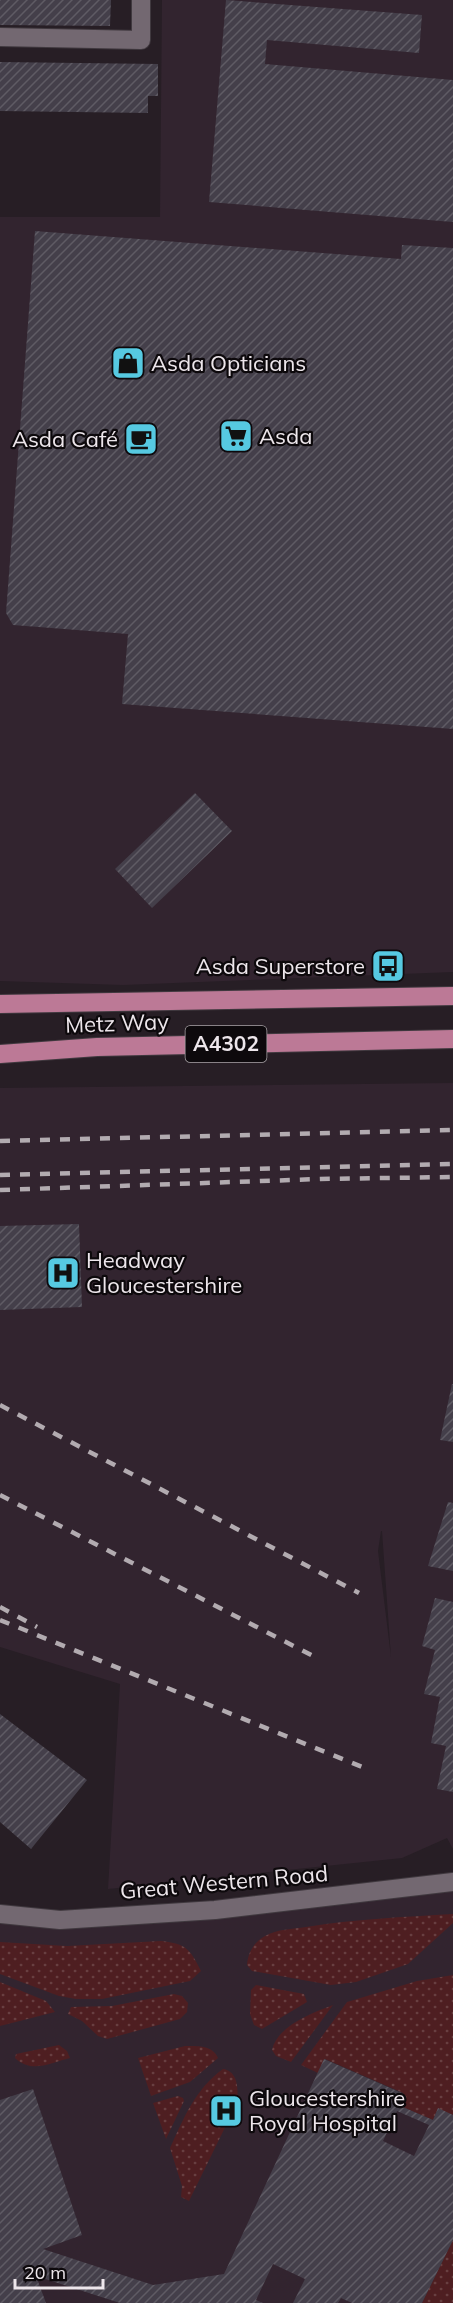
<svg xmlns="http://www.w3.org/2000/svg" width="453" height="2303" viewBox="0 0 453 2303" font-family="Mulish,sans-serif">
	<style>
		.built { fill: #32242f; fill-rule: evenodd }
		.grass { fill: url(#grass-dots) }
		.building { fill: url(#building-hatch); fill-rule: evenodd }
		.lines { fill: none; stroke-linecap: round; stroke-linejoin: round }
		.street-casing { stroke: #40393f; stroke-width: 20 }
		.primary-casing { stroke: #40393f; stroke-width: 20 }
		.street { stroke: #736871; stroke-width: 18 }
		.primary { stroke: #bc7996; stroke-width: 18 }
		.rail { stroke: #b2abb0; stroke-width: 4.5; stroke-dasharray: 10 10; stroke-linecap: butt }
		.labels { text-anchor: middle; stroke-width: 4.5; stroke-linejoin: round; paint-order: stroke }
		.shield { fill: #0d090c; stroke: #aaa4a8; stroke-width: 1.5 }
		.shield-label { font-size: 21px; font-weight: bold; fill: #ede6eb }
		.poi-label { font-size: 22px; fill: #ede6eb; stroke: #0d090c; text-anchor: start }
		.street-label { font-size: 22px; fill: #ede6eb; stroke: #0d090c }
	</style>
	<defs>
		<pattern id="grass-dots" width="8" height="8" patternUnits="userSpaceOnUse" patternTransform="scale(1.5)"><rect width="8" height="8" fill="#4e1e21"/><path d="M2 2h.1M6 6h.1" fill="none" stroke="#683f41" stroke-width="1.8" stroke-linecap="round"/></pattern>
		<pattern id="building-hatch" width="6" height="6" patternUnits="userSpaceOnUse" patternTransform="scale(1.5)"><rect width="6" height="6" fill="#443f4a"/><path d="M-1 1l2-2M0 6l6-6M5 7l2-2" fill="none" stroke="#5f5b64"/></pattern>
	</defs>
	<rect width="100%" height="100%" fill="#271e25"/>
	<path class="built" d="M162,0H453V972L123,985L0,981V217H160Z
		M453,1083V1849L447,1838L402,1858L108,1889L120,1684L0,1647V1088ZM381,1531H382L391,1657L378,1551Z
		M453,1882V2303H0V1914L60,1920Z"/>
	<path class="grass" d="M453,1914V1923L408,1964L356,1982L331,1985L252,1971L247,1965C248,1952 254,1942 265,1936C277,1929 293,1929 306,1927C354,1919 404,1917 453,1914Z
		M161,1941C187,1944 190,1949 201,1971L190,1981L102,1999H76L59,1996L0,1974V1942L67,1946Z
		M453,1975V2115L438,2109L433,2120L398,2105L403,2093L325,2059L318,2073L301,2065L347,2002L417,1981Z
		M0,1982L46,2001L55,2012L0,2026Z
		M256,1985L304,1994L307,2002L262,2029L254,2025L250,2014L251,1990Z
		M174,1994L182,1996L188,2003L187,2012L180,2019L107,2039L98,2036L82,2021L68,2014L71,2007L112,2006Z
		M333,2005L291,2062L276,2056L272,2050C277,2026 312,2013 333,2005Z
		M59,2045L67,2051L70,2058C50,2063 32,2074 15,2058L16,2054Z
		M185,2046C197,2046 213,2045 218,2058L190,2082L151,2096L138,2058Z
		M223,2069C239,2071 239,2092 236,2105L189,2201L181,2197L182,2186L170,2148C184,2118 195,2089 223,2069Z
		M178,2096L183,2098L184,2101L166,2139L153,2103Z
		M453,2240V2303H422Z"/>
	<path class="building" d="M0,0H111L110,26L0,25Z
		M226,0L422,15L419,53L267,40L265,64L453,80V222L209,202Z
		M0,62L158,64V96H148V113L0,111Z
		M35,231L401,259L402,245L453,248V729L122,704L128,634L13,625L6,613Z
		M195,793L232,831L152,908L115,869Z
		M79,1224L82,1307L0,1310V1226Z
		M452,1384H453V1442L440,1440Z
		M448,1502L453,1503V1571L428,1566Z
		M435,1598L453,1602V1792L437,1789L446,1746L431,1743L440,1697L424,1694L435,1650L422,1646Z
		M0,1714L87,1780L31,1849L0,1822Z
		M324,2059L404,2094L398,2105L433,2120L438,2108L453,2115V2240L422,2303H352L341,2298L338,2303H293L305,2279L273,2264L256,2300L263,2303H120L36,2276L46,2303H0V2100L33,2089L82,2235L43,2249L153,2285L224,2274ZM397,2111L429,2125L414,2156L383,2141Z"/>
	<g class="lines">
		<defs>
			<path id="street" d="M0,37L141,40V0
				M0,1914L60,1920L215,1910L453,1882"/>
			<path id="primary" d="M0,1004L453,996
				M0,1054L97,1047L453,1039"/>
		</defs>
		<use href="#street" class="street-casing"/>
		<use href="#primary" class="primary-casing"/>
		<use href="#street" class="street"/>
		<use href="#primary" class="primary"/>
		<path class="rail" d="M0,1141L453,1130
			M0,1175L453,1164
			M0,1190L320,1179L453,1177
			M0,1405L359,1593
			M0,1495L319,1659
			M0,1607L37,1627
			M0,1620L367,1769"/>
	</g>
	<defs>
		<symbol id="shop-square" viewBox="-11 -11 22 22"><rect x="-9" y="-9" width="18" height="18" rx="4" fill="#56c9e1" stroke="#0d090c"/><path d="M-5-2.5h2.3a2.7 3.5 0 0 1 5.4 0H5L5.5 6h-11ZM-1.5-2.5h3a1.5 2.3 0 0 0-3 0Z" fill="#111"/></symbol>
		<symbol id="supermarket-square" viewBox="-11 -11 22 22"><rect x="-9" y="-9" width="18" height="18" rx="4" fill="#56c9e1" stroke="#0d090c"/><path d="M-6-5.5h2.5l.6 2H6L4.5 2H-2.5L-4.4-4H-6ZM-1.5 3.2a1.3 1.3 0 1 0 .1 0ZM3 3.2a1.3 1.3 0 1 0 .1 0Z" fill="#111"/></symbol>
		<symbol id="cafe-square" viewBox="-11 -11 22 22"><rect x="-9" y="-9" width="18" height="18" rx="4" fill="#56c9e1" stroke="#0d090c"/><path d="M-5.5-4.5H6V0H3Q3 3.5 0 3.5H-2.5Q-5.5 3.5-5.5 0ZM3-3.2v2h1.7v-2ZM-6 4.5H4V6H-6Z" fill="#111"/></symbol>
		<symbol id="bus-square" viewBox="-11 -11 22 22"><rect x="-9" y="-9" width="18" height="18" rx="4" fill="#56c9e1" stroke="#0d090c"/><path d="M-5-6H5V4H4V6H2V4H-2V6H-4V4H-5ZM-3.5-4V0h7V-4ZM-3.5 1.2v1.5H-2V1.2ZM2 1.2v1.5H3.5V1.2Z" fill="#111"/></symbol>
		<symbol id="hospital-square" viewBox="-11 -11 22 22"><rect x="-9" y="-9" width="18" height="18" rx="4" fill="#56c9e1" stroke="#0d090c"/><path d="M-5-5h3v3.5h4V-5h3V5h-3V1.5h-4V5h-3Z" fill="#111"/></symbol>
	</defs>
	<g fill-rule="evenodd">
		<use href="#shop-square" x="109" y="344" width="38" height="38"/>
		<use href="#supermarket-square" x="217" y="417" width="38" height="38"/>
		<use href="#cafe-square" x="122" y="420" width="38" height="38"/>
		<use href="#bus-square" x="369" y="947" width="38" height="38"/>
		<use href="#hospital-square" x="44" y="1254" width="38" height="38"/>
		<use href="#hospital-square" x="207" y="2092" width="38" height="38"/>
	</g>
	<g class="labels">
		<rect class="shield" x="185.5" y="1026" width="81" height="36" rx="4.5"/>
		<g class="shield-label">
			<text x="226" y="1051">A4302</text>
		</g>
		<g class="poi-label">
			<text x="151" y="371">Asda Opticians</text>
			<text x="259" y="444">Asda</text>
			<text x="118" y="447" text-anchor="end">Asda Café</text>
			<text x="365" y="974" text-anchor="end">Asda Superstore</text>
			<text x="86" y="1268">Headway<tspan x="86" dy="25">Gloucestershire</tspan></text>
			<text x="249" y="2106">Gloucestershire<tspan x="249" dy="25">Royal Hospital</tspan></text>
		</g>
		<g class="street-label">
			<text transform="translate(117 1023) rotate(-2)" y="8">Metz Way</text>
			<text transform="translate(224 1882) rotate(-5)" y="8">Great Western Road</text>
		</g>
	</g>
	<path d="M15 2279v9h88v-9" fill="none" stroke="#ede6eb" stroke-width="3"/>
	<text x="24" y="2279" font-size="18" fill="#ede6eb" stroke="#0d090c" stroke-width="4.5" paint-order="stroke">20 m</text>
</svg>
